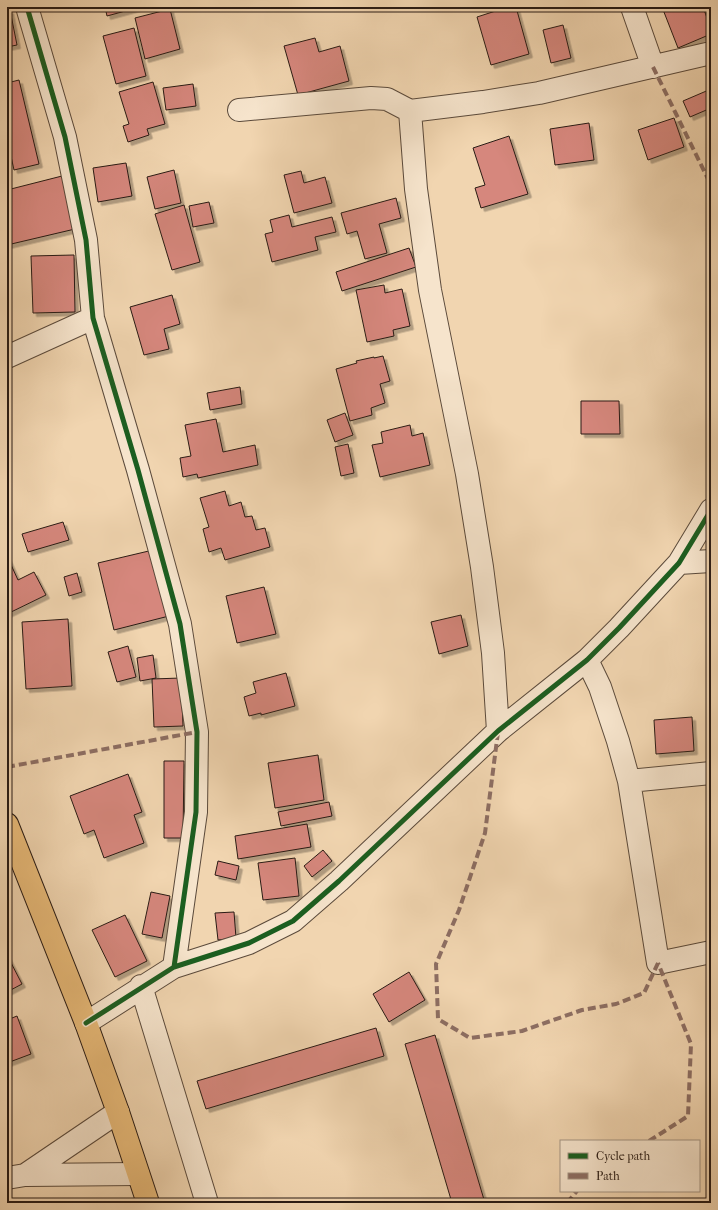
<svg xmlns="http://www.w3.org/2000/svg" width="718" height="1210" viewBox="0 0 718 1210" font-family="'IM FELL French Canon',serif">
	<style>
		.building { fill: #d6877d; stroke: #291b14; filter: url(#shadow) }
		.lines { fill: none; stroke-linecap: round; stroke-linejoin: round }
		.minor-casing { stroke: #5b4a3b; stroke-width: 24 }
		.major-casing { stroke: #291b14; stroke-width: 24 }
		.minor { stroke: #f6e4cc; stroke-width: 22 }
		.major { stroke: #e8ba78; stroke-width: 22 }
		.quiet { stroke: #8d6e63; stroke-width: 4; stroke-dasharray: 8 4; stroke-linecap: butt }
		.cycleway-casing { stroke: #f6e4cc; stroke-width: 8 }
		.cycleway { stroke: #1b5e20; stroke-width: 5 }
	</style>
	<defs>
		<filter id="shadow"><feDropShadow dx="3.5" dy="3.5" stdDeviation="0" flood-color="#0004"/></filter>
	</defs>
	<rect width="100%" height="100%" fill="#f1d5b0"/>
	<filter id="stains"><feTurbulence type="fractalNoise" baseFrequency=".005" numOctaves="4"/><feColorMatrix values="0 0 0 0 .2 0 0 0 0 .09 0 0 0 0 .02 0 0 0 .5 -.17"/></filter>
	<radialGradient id="worn" r=".72"><stop offset=".6" stop-color="#630" stop-opacity="0"/><stop offset="1" stop-color="#630" stop-opacity=".3"/></radialGradient>
	<path class="building" d="M105,7H140L107,16Z
		M508,7H516L529,54L491,65L477,17Z
		M662,7H703L711,29V34L678,48Z
		M170,9L180,49L145,59L135,18Z
		M10,10L17,45L7,47V11Z
		M563,25L571,58L551,63L543,30Z
		M134,28L146,76L116,84L103,36Z
		M315,38L319,52L340,46L349,81L298,95L284,46Z
		M19,80L39,164L14,170L9,147H7V83Z
		M153,82L165,124L147,129L149,135L128,142L123,126L129,124L119,92Z
		M193,84L196,106L166,110L163,88Z
		M711,89V108L690,117L683,101Z
		M674,118L684,147L648,160L638,130Z
		M589,123L594,160L555,165L550,129Z
		M509,136L528,194L481,208L475,188L485,185L473,148Z
		M126,163L132,196L98,202L93,168Z
		M174,170L181,203L155,209L147,177Z
		M301,171L304,183L325,177L332,203L294,213L284,175Z
		M62,176L75,229L7,245V190Z
		M396,198L401,218L379,224L387,253L365,259L357,231L347,234L341,213Z
		M209,202L214,223L193,227L189,206Z
		M184,205L200,262L172,270L155,214Z
		M289,215L292,227L332,217L336,232L315,237L318,250L272,262L265,234L273,232L270,220Z
		M409,248L416,267L342,291L336,272Z
		M74,255L75,312L33,313L31,256Z
		M384,285L385,293L402,289L410,326L393,330L394,336L367,342L356,290Z
		M172,295L180,324L164,329L169,349L144,355L130,307Z
		M383,356L390,381L380,384L385,403L371,408L372,415L350,421L336,369L357,363L356,361L374,357V358Z
		M240,387L242,404L210,410L207,393Z
		M581,401H619L620,434H581Z
		M345,413L353,435L335,442L327,420Z
		M216,419L223,452L255,445L258,465L198,478L197,474L183,477L180,458L191,456L185,425Z
		M410,425L412,436L423,433L430,465L380,477L372,445L383,443L381,432Z
		M348,444L354,473L341,476L335,447Z
		M225,491L229,506L241,502L245,517L252,516L256,530L265,528L270,547L225,560L221,548L209,552L203,529L209,527L200,498Z
		M63,522L69,540L28,552L22,534Z
		M153,550L169,616L114,630L98,563Z
		M7,556L18,580L34,572L46,595L7,614Z
		M77,573L82,592L69,596L64,577Z
		M264,587L276,634L237,643L226,596Z
		M461,615L468,646L439,654L431,622Z
		M68,619L72,686L26,689L22,622Z
		M128,646L136,677L117,682L108,652Z
		M153,655L156,678L140,681L137,658Z
		M286,673L295,706L261,715V713L249,716L244,697L256,693L253,682Z
		M181,678L183,726L154,727L152,679Z
		M692,717L694,751L656,754L654,720Z
		M318,755L324,800L275,808L268,763Z
		M164,761H184L183,838H164Z
		M128,774L142,812L134,815L144,843L104,858L94,830L84,834L70,796Z
		M329,802L332,816L281,826L278,812Z
		M307,824L311,847L238,859L235,836Z
		M323,850L332,861L312,877L304,866Z
		M295,858L299,896L263,900L258,863Z
		M218,861L239,866L236,880L215,875Z
		M151,892L170,896L162,938L142,934Z
		M234,912L236,938L218,940L215,913Z
		M125,915L147,961L115,977L92,930Z
		M7,955L22,984L7,992Z
		M409,972L425,1000L389,1022L373,994Z
		M17,1016L31,1054L7,1063V1020Z
		M376,1028L384,1056L206,1109L197,1081Z
		M435,1035L485,1203H452L405,1044Z"/>
	<g class="lines">
		<defs>
			<path id="minor" d="M27,7L65,137L86,240L93,318L138,470L180,624L197,732L196,812L174,967
				M632,7L653,67
				M239,110L371,98L387,99L410,111L483,102L539,93L711,53
				M410,111L416,189L430,290L467,474L482,567L493,653L498,731
				M7,357L93,318
				M679,563L711,561
				M587,660L600,687L618,741L629,781L658,963L711,952
				M629,781L711,773
				M141,986L207,1203
				M86,1023L174,967L249,943L293,921L339,881L498,731L587,660L619,628L679,563L711,510
				M25,1175L118,1112
				M7,1178L25,1175L138,1174"/>
			<path id="major" d="M7,824L86,1023L118,1112L148,1203"/>
		</defs>
		<use href="#minor" class="minor-casing"/>
		<use href="#major" class="major-casing"/>
		<use href="#minor" class="minor"/>
		<use href="#major" class="major"/>
		<path class="quiet" d="M653,67L711,185
			M498,732L485,833L459,910L436,964L438,1019L470,1038L522,1031L582,1010L616,1004L644,993L658,963
			M7,767L197,732
			M649,1141L688,1116L691,1044L658,963
			M567,1203L577,1191"/>
		<defs>
			<path id="cycleway" d="M27,7L65,137L86,240L93,318L138,470L180,624L197,732L196,812L174,967
				M86,1023L174,967L249,943L293,921L339,881L498,731L587,660L619,628L679,563L711,510"/>
		</defs>
		<use href="#cycleway" class="cycleway-casing"/>
		<use href="#cycleway" class="cycleway"/>
	</g>
	<rect width="718" height="1210" fill="none" stroke="#f1d5b0" stroke-width="24"/>
	<rect x="8" y="8" width="702" height="1194" fill="none" stroke="#291b14" stroke-width="2"/>
	<rect x="12" y="12" width="694" height="1186" fill="none" stroke="#291b14"/>
	<rect x="560" y="1140" width="140" height="52" fill="#f6e4cc" stroke="#a49482"/>
	<rect x="568" y="1153" width="20" height="6" fill="#1b5e20" stroke="#a49482"/>
	<text x="596" y="1160" font-size="12" fill="#291b14">Cycle path</text>
	<rect x="568" y="1173" width="20" height="6" fill="#8d6e63" stroke="#a49482"/>
	<text x="596" y="1180" font-size="12" fill="#291b14">Path</text>
	<rect width="100%" height="100%" filter="url(#stains)"/>
	<rect width="100%" height="100%" fill="url(#worn)"/>
</svg>
